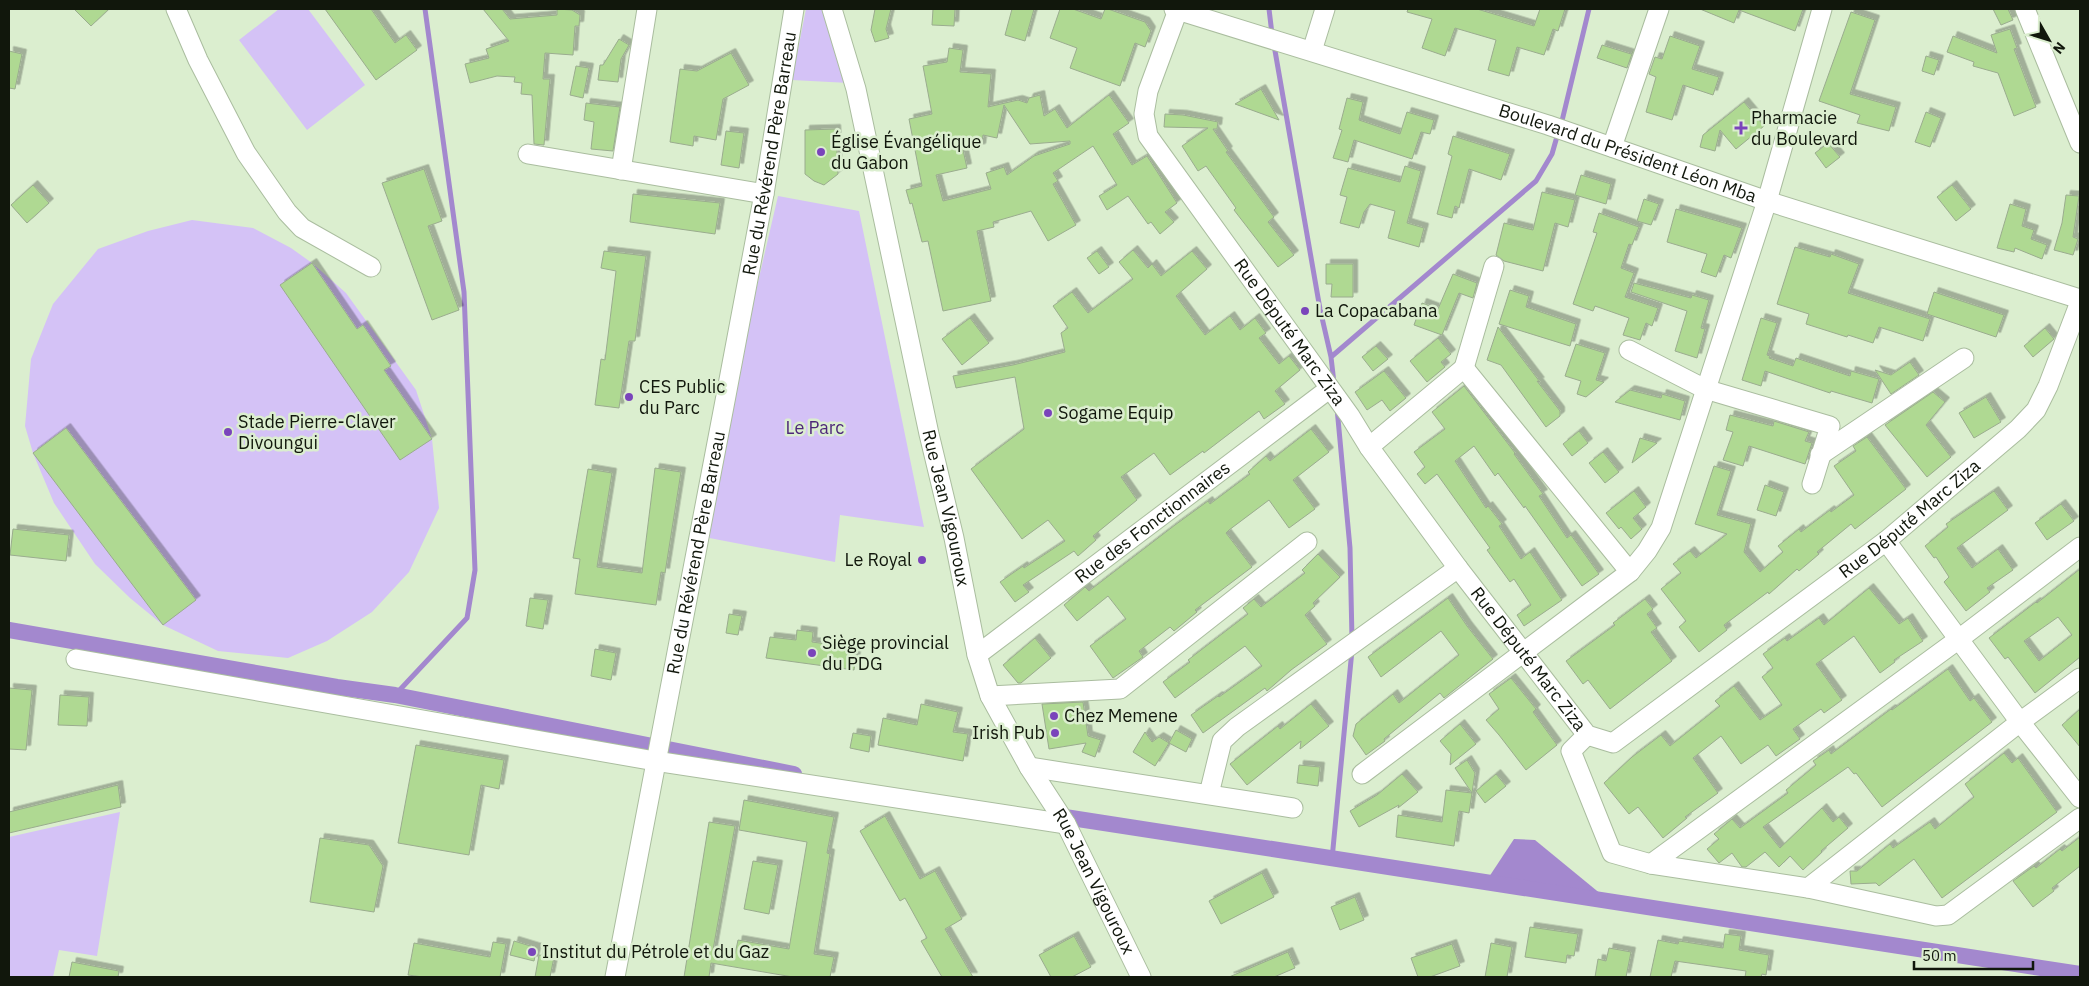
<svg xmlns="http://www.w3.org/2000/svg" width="2089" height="986" viewBox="0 0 2089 986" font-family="'IBM Plex Sans',sans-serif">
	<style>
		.green { fill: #d4c2f6 }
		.water { fill: #a388ce }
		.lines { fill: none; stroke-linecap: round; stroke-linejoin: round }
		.stream { stroke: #a388ce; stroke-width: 5 }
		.canal { stroke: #a388ce; stroke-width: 16 }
		.building { fill: #afd992; stroke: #9aac8e; fill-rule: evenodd; filter: url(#shadow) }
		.minor-casing { stroke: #aabd9f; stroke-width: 21 }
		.minor { stroke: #fff; stroke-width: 19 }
		.poi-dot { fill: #7a44bb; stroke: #dbeecf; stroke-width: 2 }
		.labels { text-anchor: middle; stroke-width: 5; stroke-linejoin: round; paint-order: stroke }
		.poi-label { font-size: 18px; fill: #11170c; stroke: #dbeecf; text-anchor: start }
		.street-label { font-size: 18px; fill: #11170c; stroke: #dbeecf }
		.park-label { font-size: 18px; fill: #4d2779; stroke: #dbeecf }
	</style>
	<defs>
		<filter id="shadow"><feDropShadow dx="4.5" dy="-4.5" stdDeviation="0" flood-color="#0004"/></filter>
	</defs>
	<rect width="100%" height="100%" fill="#dbeecf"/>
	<path class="green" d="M279,9H308L365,85L307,130L239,40Z
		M806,9H832L849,83L792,80Z
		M778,196L859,211L924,527L840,515L835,562L699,536Z
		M192,220L253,228L291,248L312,263L346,293L416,390L432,439L439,508L409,572L372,612L327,641L288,658L218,651L163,625L130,598L95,564L54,503L33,453L25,426L31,359L53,304L98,249L148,231Z
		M120,812L97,956L59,950L53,977H9V837Z"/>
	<path class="water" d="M1514,839L1535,840L1602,895L1487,880Z"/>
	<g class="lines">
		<path class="stream" d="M1269,9L1272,34
			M1274,45L1320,309L1331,357
			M1561,125L1589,9
			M1334,383L1331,357L1536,181L1552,154L1558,133
			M1337,408L1350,548L1352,639
			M395,695L467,618L475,570L464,292L425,9
			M1332,859L1352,650"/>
		<path class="canal" d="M9,630L337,687L395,695L794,774
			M1052,815L2080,974"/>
	</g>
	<path class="building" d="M74,9H109L91,26Z
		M325,9H371L395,43L406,35L417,50L376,80Z
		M483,9H502L510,19L557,15V9L572,10L580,15L579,26H575L573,55L545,53L543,79H550L544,145L534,144L532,95L521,94L522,83L514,82L515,77L497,76L470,83L465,64L489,58L486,49L509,41Z
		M875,9H891L886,29L889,38L875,42L871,30Z
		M933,9H955L954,26L932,25Z
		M1012,9H1034L1025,41L1005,35Z
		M1060,9H1073L1101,19L1105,9H1108L1145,22L1151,31L1145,47L1135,43L1120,86L1070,68L1077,48L1050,38Z
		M1408,9H1477L1534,26L1540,9H1565L1558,31L1553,29L1544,55L1517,47L1509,76L1488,70L1496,40L1455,28L1445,56L1422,48L1432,19L1407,12Z
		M1700,9H1803L1795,31L1739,10L1734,23Z
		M1993,9H2008L2013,20L2001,25Z
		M1851,12L1875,20L1850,94L1896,107L1889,131L1857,123L1860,115L1819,101Z
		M2010,29L2017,48L2014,49L2036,107L2014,116L1998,73L1973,66L1974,62L1947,52L1953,36L1997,53L1991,35Z
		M1670,36L1700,46L1692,69L1719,77L1713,95L1683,85L1672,120L1646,112L1656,77L1649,74L1655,57L1662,59Z
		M619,39L629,45L621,59L618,82L598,80L600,65H603Z
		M1602,45L1631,54L1633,51L1627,68L1597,58Z
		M949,48L963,50L960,72L991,74L988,107L1018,100L1027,103L1029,98L1040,95L1044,116L1055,109L1067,128L1109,95L1129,123L1113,134L1132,165L1147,156L1177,203L1165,212L1174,222L1160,234L1151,222L1148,224L1128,196L1107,210L1099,196L1117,185L1093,146L1053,173L1058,181L1053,184L1076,225L1048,241L1031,211L993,222L994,227L977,231L991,301L943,311L928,241L922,242L912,203L910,204L906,190L922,186L909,119L932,114L923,66L947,62ZM1004,105L1030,144L1070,141V144L1034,156L1007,175L1004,167L986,173L991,189L943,201L936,175L967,168L963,150L981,148L983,135L997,138Z
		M9,51L22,54L15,89L9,88Z
		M731,53L749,85L723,99L716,140L694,136L693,146L670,142L680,69L697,71Z
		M1926,56L1939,60L1934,75L1922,71Z
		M576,66L589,68L583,98L570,95Z
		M1261,89L1279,120L1235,104Z
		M1347,98L1363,102L1359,120L1400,134L1407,112L1434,120L1430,134L1421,132L1412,159L1354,140L1348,162L1333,158L1342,130L1339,129Z
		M1744,102L1764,126L1736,149L1720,130L1715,151L1700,147L1703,135Z
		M586,103L620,107L613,151L591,149L594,122L584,120Z
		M1926,112L1941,118L1930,147L1915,142Z
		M1165,114L1183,115L1218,122L1217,129H1213L1228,151L1226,152L1274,217L1268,222L1294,255L1278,267L1234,210L1236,208L1206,166L1198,171L1182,146L1208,128L1164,127Z
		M836,129L838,174L824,185L814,181L805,174V130Z
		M726,131L744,133L739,168L721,165Z
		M1453,136L1510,154L1501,180L1469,169L1459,208L1455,206L1452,218L1437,214L1452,156L1448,154Z
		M1828,143L1840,157L1826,168L1815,153Z
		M1405,166L1421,171L1407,223L1424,228L1419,247L1388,238L1395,211L1370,204L1364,212L1359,228L1340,223L1347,197L1340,195L1348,168L1400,182Z
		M424,169L442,221L428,226L459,310L432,320L382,183Z
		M1581,175L1611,184L1606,204L1575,195Z
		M33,185L49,203L27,223L11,205Z
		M1952,185L1971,209L1956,221L1937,197Z
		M1542,192L1575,200L1568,227L1555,223L1543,271L1504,261L1496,255L1504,223L1533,230Z
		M633,194L720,203L715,234L630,222Z
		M2066,195L2079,196L2073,237L2078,239L2073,255L2054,250L2062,223Z
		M1644,199L1659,204L1651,225L1637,221Z
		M2010,204L2026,209L2022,226L2034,230L2031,239L2047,245L2042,259L2015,248L2014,252L1997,248Z
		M1676,209L1742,228L1731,258L1724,255L1716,277L1701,272L1707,254L1667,242Z
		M1599,213L1639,227L1632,245L1629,244L1621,268L1634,273L1625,297L1658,308L1652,326L1646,323L1640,340L1623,335L1629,318L1595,306L1593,311L1573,304L1597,233L1593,232Z
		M1795,247L1830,257L1831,254L1859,264L1848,293L1930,319L1923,341L1879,327L1873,343L1848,335L1847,337L1806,324L1809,314L1777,304Z
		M1133,250L1148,268L1152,264L1161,276L1192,251L1207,269L1176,296L1205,335L1230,316L1240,330L1255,318L1266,333L1259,338L1279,364L1289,356L1300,370L1275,391L1285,404L1264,419L1259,411L1204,453L1203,451L1170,475L1154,453L1121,477L1137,500L1093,536L1096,540L1078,556L1074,551L1023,585L1029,592L1015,602L1000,582L1023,566L1024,568L1065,541L1048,520L1022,539L971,469L1024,429L1015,377L956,388L953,376L1013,365L1065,352L1061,333L1068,328L1053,306L1072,292L1088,313L1133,279L1119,262Z
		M604,251L646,256L635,341H629L619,408L595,405L601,359L605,360L616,271L601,268Z
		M1097,251L1109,267L1099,274L1087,258Z
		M312,263L357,329L363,325L391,366L384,370L432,439L400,460L280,285Z
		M1326,264H1353V297H1331L1332,284H1326Z
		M1453,274L1477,283L1473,298L1459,293L1442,335L1414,325L1422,303L1438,309Z
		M1634,283L1691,298L1692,295L1709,300L1701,328L1705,329L1697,358L1675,351L1687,311L1631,292Z
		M1510,290L1529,296L1526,307L1576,324L1570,346L1499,324Z
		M1934,292L2004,315L1996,337L1927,314Z
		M970,318L989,343L962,365L942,339Z
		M1761,318L1777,323L1767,355L1770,356L1769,358L1793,366L1796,358L1850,376L1851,371L1879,379L1872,403L1831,391L1830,393L1765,371L1761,386L1742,380Z
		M1498,327L1540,382L1537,381L1560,411V416L1546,427L1501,365L1487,360Z
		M2045,328L2054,339L2033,357L2024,346Z
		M1438,338L1451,354L1441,362L1445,367L1427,382L1410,361Z
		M1576,344L1605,353L1596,380L1604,382L1586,397L1577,394L1581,381L1565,376Z
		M1376,346L1388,359L1373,371L1362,357Z
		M1910,362L1919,375L1891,394L1875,370L1891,375Z
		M1384,371L1406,398L1390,411L1382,400L1367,410L1355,392Z
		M1464,386L1515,453L1514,454L1543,494L1539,496L1567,538L1571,535L1599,574L1582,586L1525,506L1524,508L1498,473L1495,476L1474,446L1455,461L1486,508L1488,506L1502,524L1499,526L1521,559L1530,552L1562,600L1524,626L1517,615L1531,605L1514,579L1510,582L1487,550L1490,548L1437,474L1425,484L1417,474L1425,467L1414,452L1445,429L1432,412Z
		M1630,390L1661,398L1662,394L1685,401L1680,420L1615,402Z
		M1933,392L1945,402L1926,425L1951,457L1927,477L1885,425Z
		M1986,397L2001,422L1974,438L1959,413Z
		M1730,415L1773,426L1774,421L1809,432L1805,441L1812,443L1805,464L1749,446L1743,466L1723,460L1733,432L1726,430Z
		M66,428L196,600L163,625L33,453Z
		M1311,429L1329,452L1293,480L1315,509L1289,528L1269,500L1229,530L1226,533L1252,567L1195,610L1197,612L1174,631L1170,627L1139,651L1143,657L1113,678L1090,646L1126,619L1108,596L1077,621L1064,605L1085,587L1089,591L1175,525L1208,501L1210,504L1250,474L1248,472L1266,456L1270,461Z
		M1579,431L1588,443L1572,456L1563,444Z
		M1867,437L1906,489L1855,529L1851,524L1817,552L1819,554L1799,571L1797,569L1769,594L1768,592L1724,625L1727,630L1699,652L1679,627L1686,621L1661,589L1681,573L1673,564L1690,551L1696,558L1727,534L1695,524L1714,466L1731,471L1717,515L1751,524L1744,552L1760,572L1783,552L1778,546L1799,529L1801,532L1830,510L1831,512L1854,495L1834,466L1856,451L1853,446Z
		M1640,438L1657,443L1632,463Z
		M1603,452L1619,472L1605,483L1589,463Z
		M655,468L681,472L665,573L661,572L656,605L575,594L580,559L573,558L588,469L612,473L597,567L642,573Z
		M1765,485L1784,492L1776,516L1757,510Z
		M1634,491L1646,507L1633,518L1642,529L1631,539L1621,527L1619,529L1606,513Z
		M1994,491L2008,510L1957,548L1972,568L1998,549L2013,570L1987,588L1990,592L1966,611L1944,582L1949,577L1936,557L1934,558L1925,546L1948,527L1946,524Z
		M2061,504L2074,521L2047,540L2035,523Z
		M13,529L69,535L66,561L10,555Z
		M1318,554L1340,577L1313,603L1315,606L1305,615L1327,644L1291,670L1267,691L1265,688L1203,733L1191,715L1218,696L1219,697L1262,666L1245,646L1175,698L1163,682L1190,662L1188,660L1248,614L1243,608L1254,599L1261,607L1305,573L1302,570Z
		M2080,569V657L2035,693L2008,657L2005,659L1989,638L2036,602L2037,603ZM2058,617L2072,635L2039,661L2024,641Z
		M1869,588L1899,624L1908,618L1923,641L1894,660L1895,662L1880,673L1854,636L1816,664L1842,700L1824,713L1821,709L1793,729L1800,739L1776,756L1768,745L1741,764L1721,736L1693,758L1718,793L1685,817L1687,818L1663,838L1638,807L1629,814L1604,783L1632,757L1661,735L1670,746L1720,706L1715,701L1734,686L1760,720L1782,705L1762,677L1773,668L1763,654L1785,638L1787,641L1819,618L1824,625Z
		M530,598L548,600L543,629L526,626Z
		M1448,598L1467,626L1493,659L1444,698L1440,693L1384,739L1385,741L1366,755L1353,736L1356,724L1393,694L1399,703L1459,655L1441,631L1381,677L1368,657Z
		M1645,599L1653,609L1647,614L1657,628L1651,632L1672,661L1610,709L1588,680L1583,684L1566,661L1615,625L1613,623Z
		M729,614L742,616L738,635L726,633Z
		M797,630L813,632L812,642L857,648L854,670L766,658L770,637L796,640Z
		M1035,638L1051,658L1021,683H1018L1003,665Z
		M595,649L616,653L611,680L591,676Z
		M1948,669L1970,701L1974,698L1992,722L1882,807L1856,773L1854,774L1848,767L1763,827L1780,848L1822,808L1833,822L1839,817L1848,828L1821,851L1822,852L1803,870L1790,856L1779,867L1765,852L1746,867H1742L1732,853L1719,863L1707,849L1719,839L1714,834L1732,819L1740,828L1788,793L1786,790L1816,765L1813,761L1829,750L1831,754L1891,709L1892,710Z
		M1511,678L1536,709L1533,712L1557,745L1526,770L1499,735L1486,720L1499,709L1489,694Z
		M9,688L32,690L26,750L9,749Z
		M60,695L89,697L87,726L58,725Z
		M1083,702L1088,736L1101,740L1095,757L1082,752L1086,743L1049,749L1042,704Z
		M921,704L958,712L953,732L968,734L963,761L878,745L883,718L917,725Z
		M1311,704L1329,726L1300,749L1301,741L1247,785L1230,764L1278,726L1280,729Z
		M2080,709V747L2062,725Z
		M1460,724L1476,744L1450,765L1451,754L1440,741Z
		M1176,730L1192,739L1186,752L1169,743Z
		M1145,732L1152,742L1159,737L1169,743L1155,766L1133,752Z
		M853,733L871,736L869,752L850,748Z
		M416,745L504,760L499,789L481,785L469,855L398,843Z
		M2004,753L2012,763L2018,758L2057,812L1942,898L1914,859L1879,886L1876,883L1851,884L1850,871H1857L1890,844L1893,848L1930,822L1935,829L1974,797L1965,784Z
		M1467,760L1475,773L1469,813L1459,811L1454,846L1396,837L1398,815L1442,822L1446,790L1472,793L1455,768Z
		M1299,765L1320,767L1318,786L1297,783Z
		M1402,774L1418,792L1398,808L1399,805L1359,827L1350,811L1377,795Z
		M1496,774L1506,786L1485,803L1476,791Z
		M118,785L121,807L9,833V812Z
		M744,800L834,817L827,853L830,854L814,954L834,957L830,977H793L711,963L709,977H684L709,822L735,826L713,950L735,954L738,940L789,949L807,842L739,830Z
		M885,816L920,879L935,871L962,919L945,929L973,977H942L921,941L927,938L905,898L900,901L860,831Z
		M2080,837V866L2052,888L2054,891L2033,907L2013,881L2034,866L2036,868L2060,849L2062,851Z
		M320,838L369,845L383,866L374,912L310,902Z
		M753,861L778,865L769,914L744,909Z
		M1262,873L1274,897L1221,924L1209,901Z
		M1355,897L1364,920L1340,930L1331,907Z
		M1530,927L1578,934L1574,956L1567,955L1566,963L1525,957Z
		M1725,934L1741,936L1739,950L1769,955L1766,975L1762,974L1761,977H1745L1746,971L1675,961L1671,977H1650L1658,940L1678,944L1679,941L1723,948Z
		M1074,936L1091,967L1072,977H1051L1039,955Z
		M514,941L537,948L534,961L510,955Z
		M493,942L506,944L500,977H423L408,975L414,943L490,957Z
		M1491,943L1512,947L1507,977H1485Z
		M1452,944L1460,966L1430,977H1418L1411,958Z
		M1609,948L1631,952L1626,977H1595L1598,959L1606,961Z
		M1288,952L1295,968L1274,977H1229Z
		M539,955L554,957L550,977H535Z
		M72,962L119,971L118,977H69Z"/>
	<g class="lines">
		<defs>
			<g id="minor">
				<path d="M176,9L198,60L246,153L287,212L302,228L371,267"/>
				<path id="s1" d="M832,9L856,89L929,434L954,538L977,655L990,696L1029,767L1066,824L1141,977"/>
				<path id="s2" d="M1174,9L1548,125L1767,201L2080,299"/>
				<path d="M2025,9L2080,143"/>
				<path id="s3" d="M1178,10L1148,91L1144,114L1148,136L1350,416L1369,447L1458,568L1587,735L1613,743L1886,541L2018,429L2036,410L2048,386L2080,302"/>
				<path d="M1312,51L1325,9"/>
				<path d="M1612,147L1659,9"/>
				<path d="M528,154L764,194"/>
				<path d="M621,170L647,9"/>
				<path d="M1629,350L1705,389L1830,426L1812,484"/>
				<path d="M1464,368L1494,266"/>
				<path d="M1369,447L1464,368L1630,572"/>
				<path d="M1820,455L1964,358"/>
				<path d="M1886,541L2020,722L2080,798"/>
				<path id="s4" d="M977,655L1329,389"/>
				<path d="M76,659L655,761L1066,824"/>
				<path d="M990,696L1120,689L1307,542"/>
				<path d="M1587,735L1571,751L1612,853L1651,864L1808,888L1936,916L1948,915L2080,818"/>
				<path d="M1029,767L1293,808"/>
				<path d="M1362,774L1630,572L1647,551L1661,528L1767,201L1822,9"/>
				<path d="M1209,794L1222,741L1237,727L1458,568"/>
				<path d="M1651,864L1959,639L2080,547"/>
				<path d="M1808,888L2020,722L2080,678"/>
				<path id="s5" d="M615,977L725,401L764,194L794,9"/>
			</g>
		</defs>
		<use href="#minor" class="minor-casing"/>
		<use href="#minor" class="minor"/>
	</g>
	<g class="poi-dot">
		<path d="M1738.5 120.5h5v5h5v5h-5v5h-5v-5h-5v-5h5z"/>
		<circle cx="821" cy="152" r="5"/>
		<circle cx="1305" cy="311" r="5"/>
		<circle cx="629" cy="397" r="5"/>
		<circle cx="1048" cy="413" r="5"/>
		<circle cx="228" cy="432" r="5"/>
		<circle cx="922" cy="560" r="5"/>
		<circle cx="812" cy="653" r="5"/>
		<circle cx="1054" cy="716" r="5"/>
		<circle cx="1055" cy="733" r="5"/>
		<circle cx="532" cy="952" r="5"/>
	</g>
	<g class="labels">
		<g class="poi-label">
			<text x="1751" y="124">Pharmacie<tspan x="1751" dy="21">du Boulevard</tspan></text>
			<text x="831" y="148">Église Évangélique<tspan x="831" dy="21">du Gabon</tspan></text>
			<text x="1315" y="317">La Copacabana</text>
			<text x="639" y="393">CES Public<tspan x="639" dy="21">du Parc</tspan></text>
			<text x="1058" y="419">Sogame Equip</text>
			<text x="238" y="428">Stade Pierre-Claver<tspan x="238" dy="21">Divoungui</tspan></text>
			<text x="912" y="566" text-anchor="end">Le Royal</text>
			<text x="822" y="649">Siège provincial<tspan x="822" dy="21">du PDG</tspan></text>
			<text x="1064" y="722">Chez Memene</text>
			<text x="1045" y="739" text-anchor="end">Irish Pub</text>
			<text x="542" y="958">Institut du Pétrole et du Gaz</text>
		</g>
		<g class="street-label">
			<text dy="6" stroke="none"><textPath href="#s2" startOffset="476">Boulevard du Président Léon Mba</textPath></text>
			<text dy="6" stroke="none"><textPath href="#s5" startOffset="838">Rue du Révérend Père Barreau</textPath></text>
			<text dy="6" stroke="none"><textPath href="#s3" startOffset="374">Rue Député Marc Ziza</textPath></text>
			<text dy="6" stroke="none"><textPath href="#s1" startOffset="512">Rue Jean Vigouroux</textPath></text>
			<text dy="6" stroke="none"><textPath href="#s3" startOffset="1274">Rue Député Marc Ziza</textPath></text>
			<text dy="6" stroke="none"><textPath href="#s4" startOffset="220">Rue des Fonctionnaires</textPath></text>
			<text dy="6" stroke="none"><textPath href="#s5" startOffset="432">Rue du Révérend Père Barreau</textPath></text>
			<text dy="6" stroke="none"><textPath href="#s3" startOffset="779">Rue Député Marc Ziza</textPath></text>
			<text dy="6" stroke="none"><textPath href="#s1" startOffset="918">Rue Jean Vigouroux</textPath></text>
		</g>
		<g class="park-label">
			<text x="815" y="434">Le Parc</text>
		</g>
	</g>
	<rect width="2089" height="986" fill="none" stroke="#11170c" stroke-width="20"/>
	<g transform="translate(2049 40) rotate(129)" stroke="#dbeecf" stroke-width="4" paint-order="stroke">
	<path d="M0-4L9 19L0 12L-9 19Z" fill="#11170c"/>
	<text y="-8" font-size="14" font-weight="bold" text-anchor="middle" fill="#11170c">N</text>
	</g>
	<path d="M1914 961v8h119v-8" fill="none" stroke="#11170c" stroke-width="2.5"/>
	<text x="1922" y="961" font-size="15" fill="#11170c" stroke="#dbeecf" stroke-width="4" paint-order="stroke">50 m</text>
</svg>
